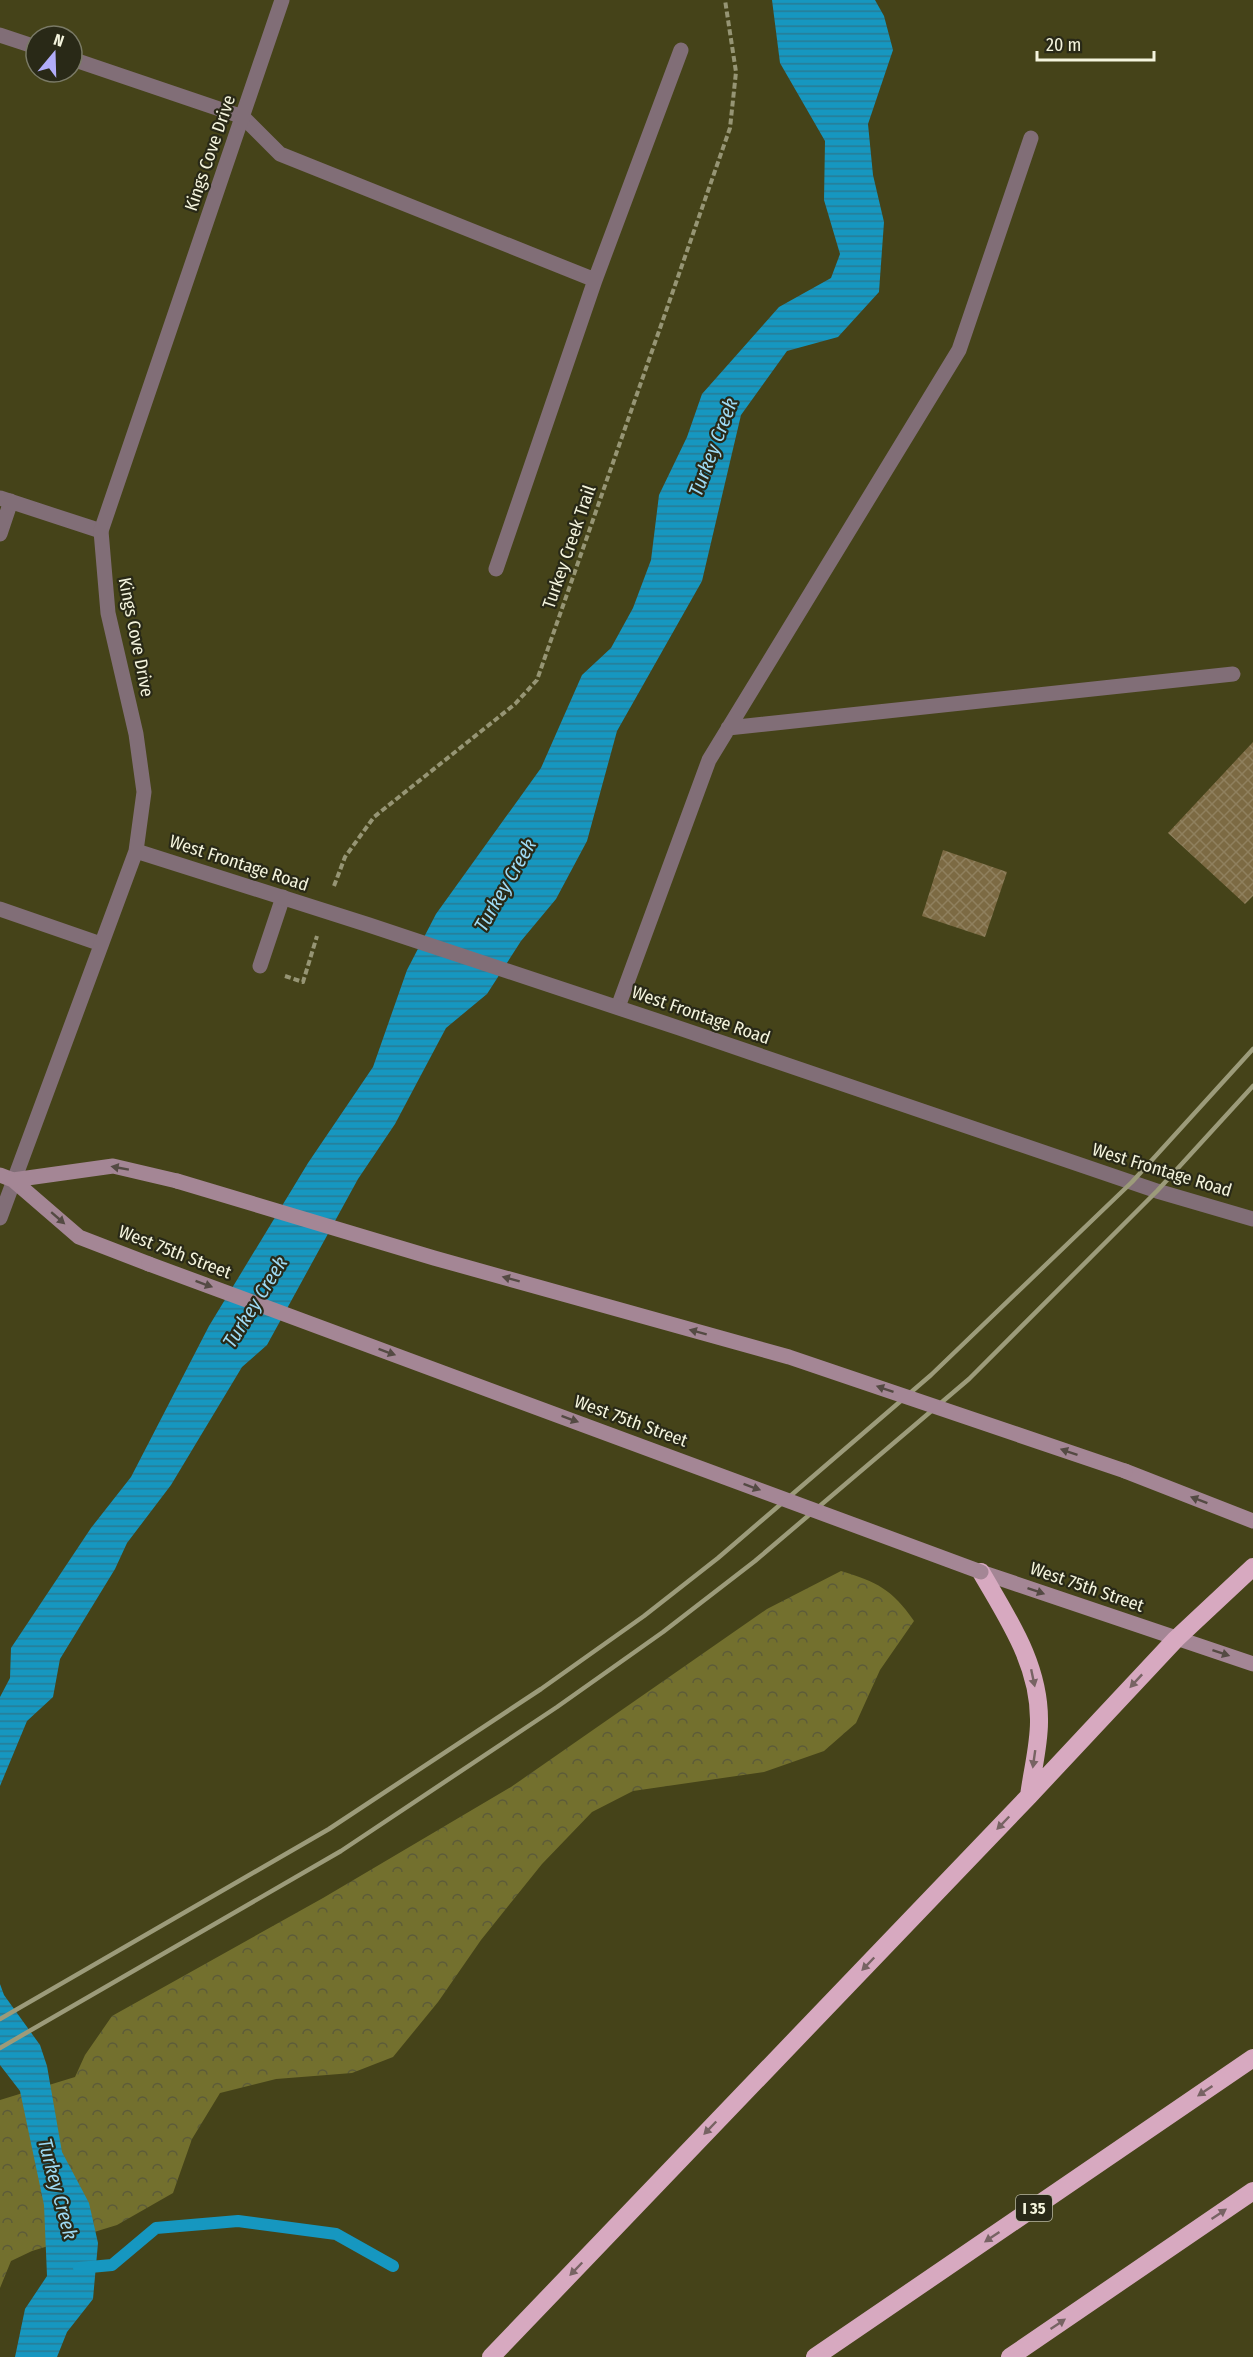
<svg xmlns="http://www.w3.org/2000/svg" width="1253" height="2357" viewBox="0 0 1253 2357" font-family="'Fira Sans Condensed',sans-serif">
	<style>
		.forest { fill: url(#forest-crowns) }
		.water { fill: url(#water-rules) }
		.lines { fill: none; stroke-linecap: round; stroke-linejoin: round }
		.stream { stroke: #1697c0; stroke-width: 12 }
		.building { fill: url(#building-cross-hatch) }
		.path { stroke: #969574; stroke-width: 4; stroke-dasharray: 6 3; stroke-linecap: butt }
		.service { stroke: #816e77; stroke-width: 15 }
		.minor { stroke: #816e77; stroke-width: 15 }
		.secondary { stroke: #a48695; stroke-width: 15 }
		.motorway { stroke: #d7a9c0; stroke-width: 18 }
		.rail { stroke: #9c9b7a; stroke-width: 4.5 }
		.secondary-bridge { stroke: #a48695; stroke-width: 15 }
		.oneway { fill: #544a43 }
		.oneway2 { fill: #776363 }
		.labels { text-anchor: middle; stroke-width: 4.5; stroke-linejoin: round; paint-order: stroke }
		.shield { fill: #292917; stroke: #b7b7a2; stroke-width: 1.5 }
		.shield-label { font-size: 16px; font-weight: bold; fill: #f4f4dd }
		.street-label { font-size: 18px; fill: #f4f4dd; stroke: #292917 }
		.water-label { font-size: 20px; font-style: italic; fill: #9edaf4; stroke: #292917 }
	</style>
	<defs>
		<pattern id="forest-crowns" width="20" height="18" patternUnits="userSpaceOnUse" patternTransform="scale(1.5)"><rect width="20" height="18" fill="#73702e"/><path d="M2 6a3 3 0 1 1 6 0M12 15a3 3 0 1 1 6 0" fill="none" stroke="#5c5b39"/></pattern>
		<pattern id="water-rules" width="6" height="5" patternUnits="userSpaceOnUse" patternTransform="scale(1.5)"><rect width="6" height="5" fill="#1697c0"/><path d="M0 2.5h6" fill="none" stroke="#287c94"/></pattern>
		<pattern id="building-cross-hatch" width="8" height="8" patternUnits="userSpaceOnUse" patternTransform="scale(1.5)"><rect width="8" height="8" fill="#7c6a43"/><path d="M0 0l8 8M0 8l8-8" fill="none" stroke="#8f805e"/></pattern>
	</defs>
	<rect width="100%" height="100%" fill="#454319"/>
	<path class="forest" d="M841,1571C877,1582 892,1589 914,1621L880,1670L856,1723L824,1751L764,1772L633,1791L592,1812L542,1864L481,1940L438,2002L393,2057L352,2073L276,2079L220,2093L192,2139L173,2193L117,2225L32,2251L11,2261L0,2288V2100L75,2077L85,2055L112,2016L323,1898L511,1787L767,1609Z"/>
	<path class="water" d="M772,0H875L884,16L893,50L868,124L873,175L884,222L879,292L838,337L787,351L741,415L702,581L617,731L587,841L556,899L521,941L487,994L446,1028L395,1124L358,1179L267,1345L242,1367L171,1485L127,1543L115,1569L60,1659L53,1697L27,1721L0,1786V1697L10,1678L11,1648L91,1528L131,1477L209,1326L308,1163L373,1067L407,970L436,914L541,768L582,675L611,648L633,608L651,560L659,495L687,437L702,394L779,307L831,278L840,254L824,200L825,141L780,63Z
		M0,1984L4,1995L40,2045L47,2066L62,2152L89,2203L98,2243L93,2299L67,2332L57,2357H15L25,2309L47,2276L44,2205L20,2091L0,2065Z"/>
	<g class="lines">
		<path class="stream" d="M79,2268L112,2265L156,2228L238,2221L336,2234L393,2266"/>
	</g>
	<path class="building" d="M1253,742V896L1245,904L1168,833Z
		M943,850L1007,872L985,937L922,916Z"/>
	<g class="lines">
		<path class="path" d="M334,886L345,857L374,817L515,704L537,680L730,128L736,72L725,0
			M285,976L303,982L317,936"/>
		<path class="service" d="M243,117L280,154L595,280
			M0,498L101,531
			M0,534L11,501
			M496,569L595,280L681,50
			M728,728L1233,674
			M0,909L101,944
			M260,966L283,897
			M618,1007L709,760L959,350L1031,138"/>
		<path class="minor" d="M0,35L36,47
			M72,59L243,117
			M136,851L369,925L679,1028L1157,1191L1253,1219
			M0,1218L136,851L144,792L136,734L108,613L101,531L282,0"/>
		<path class="secondary" d="M0,1175L13,1180L79,1237L149,1264
			M13,1180L113,1166L177,1181
			M1125,1471L1253,1521
			M981,1572L1253,1664"/>
		<path class="motorway" d="M981,1572C1008,1619 1040,1665 1039,1722C1039,1746 1032,1772 1029,1796
			M491,2357L1029,1796L1176,1639L1253,1567
			M815,2357L1253,2058
			M1010,2357L1253,2191"/>
		<path class="rail" d="M0,2019L329,1829L541,1689L644,1616L718,1558L931,1375L1132,1182L1253,1049
			M0,2048L341,1851L557,1707L663,1632L755,1561L969,1379L1157,1191L1253,1086"/>
		<path class="secondary-bridge" d="M177,1181L434,1258L789,1357L1125,1471
			M149,1264L981,1572"/>
	</g>
	<defs><path id="oneway-solid" d="M-6-.8H1V-3.2L6.5 0L1 3.2V.8H-6Z" transform="scale(1.5)"/></defs>
	<g class="oneway">
		<use href="#oneway-solid" transform="translate(120 1168) rotate(-170)"/>
		<use href="#oneway-solid" transform="translate(58 1218) rotate(41)"/>
		<use href="#oneway-solid" transform="translate(511 1279) rotate(-165)"/>
		<use href="#oneway-solid" transform="translate(204 1284) rotate(20)"/>
		<use href="#oneway-solid" transform="translate(698 1332) rotate(-165)"/>
		<use href="#oneway-solid" transform="translate(387 1352) rotate(20)"/>
		<use href="#oneway-solid" transform="translate(885 1389) rotate(-161)"/>
		<use href="#oneway-solid" transform="translate(570 1419) rotate(20)"/>
		<use href="#oneway-solid" transform="translate(1069 1452) rotate(-161)"/>
		<use href="#oneway-solid" transform="translate(752 1487) rotate(20)"/>
		<use href="#oneway-solid" transform="translate(1199 1500) rotate(-159)"/>
		<use href="#oneway-solid" transform="translate(1036 1591) rotate(19)"/>
		<use href="#oneway-solid" transform="translate(1221 1653) rotate(18)"/>
	</g>
	<g class="oneway2">
		<use href="#oneway-solid" transform="translate(1033 1678) rotate(78)"/>
		<use href="#oneway-solid" transform="translate(1136 1681) rotate(133)"/>
		<use href="#oneway-solid" transform="translate(1034 1759) rotate(98)"/>
		<use href="#oneway-solid" transform="translate(1003 1823) rotate(134)"/>
		<use href="#oneway-solid" transform="translate(868 1964) rotate(134)"/>
		<use href="#oneway-solid" transform="translate(1205 2091) rotate(146)"/>
		<use href="#oneway-solid" transform="translate(710 2128) rotate(134)"/>
		<use href="#oneway-solid" transform="translate(1219 2214) rotate(-34)"/>
		<use href="#oneway-solid" transform="translate(992 2237) rotate(146)"/>
		<use href="#oneway-solid" transform="translate(576 2269) rotate(134)"/>
		<use href="#oneway-solid" transform="translate(1058 2324) rotate(-34)"/>
	</g>
	<g class="labels">
		<rect class="shield" x="1016" y="2195" width="36" height="26" rx="4.5"/>
		<g class="shield-label">
			<text x="1034" y="2214">I 35</text>
		</g>
		<g class="street-label">
			<text transform="translate(210 153) rotate(-71)" y="6">Kings Cove Drive</text>
			<text transform="translate(569 547) rotate(-71)" y="6">Turkey Creek Trail</text>
			<text transform="translate(136 637) rotate(79)" y="6">Kings Cove Drive</text>
			<text transform="translate(239 863) rotate(18)" y="6">West Frontage Road</text>
			<text transform="translate(701 1015) rotate(19)" y="6">West Frontage Road</text>
			<text transform="translate(1162 1170) rotate(17)" y="6">West Frontage Road</text>
			<text transform="translate(175 1252) rotate(21)" y="6">West 75th Street</text>
			<text transform="translate(631 1421) rotate(20)" y="6">West 75th Street</text>
			<text transform="translate(1087 1587) rotate(19)" y="6">West 75th Street</text>
		</g>
		<g class="water-label">
			<text transform="translate(713 447) rotate(-69)" y="7">Turkey Creek</text>
			<text transform="translate(505 885) rotate(-60)" y="7">Turkey Creek</text>
			<text transform="translate(255 1302) rotate(-58)" y="7">Turkey Creek</text>
			<text transform="translate(58 2189) rotate(75)" y="7">Turkey Creek</text>
		</g>
	</g>
	<g transform="translate(54 54) rotate(19)"><circle r="28" fill="#292917" stroke="#7a7a66" stroke-width="1.5"/>
	<path d="M0-4.5L10 22L0 15L-10 22Z" fill="#b2adf9"/>
	<text y="-9" font-size="16" font-weight="bold" text-anchor="middle" fill="#f4f4dd">N</text>
	</g>
	<path d="M1037 51v9h117v-9" fill="none" stroke="#f4f4dd" stroke-width="3"/>
	<text x="1046" y="51" font-size="18" fill="#f4f4dd" stroke="#292917" stroke-width="4.5" paint-order="stroke">20 m</text>
</svg>
